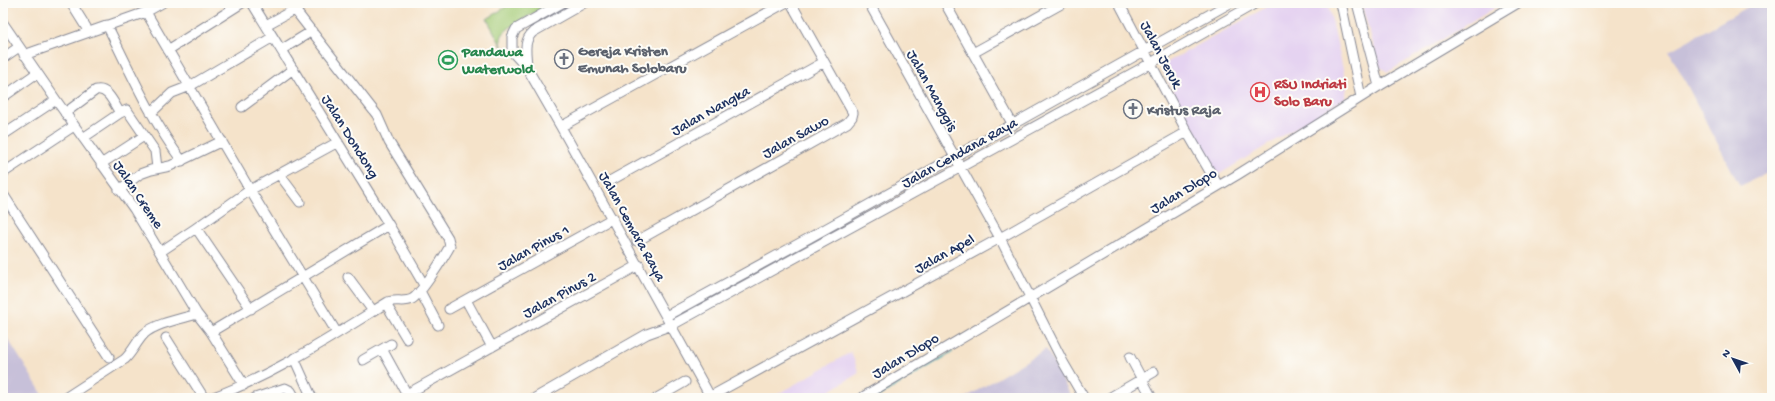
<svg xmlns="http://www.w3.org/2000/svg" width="1775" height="401" viewBox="0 0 1775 401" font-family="'Gochi Hand',sans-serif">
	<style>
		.built { fill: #e5d3f1 }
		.industrial { fill: #c7c0d9 }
		.green { fill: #a3ca75; stroke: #5f7c6a }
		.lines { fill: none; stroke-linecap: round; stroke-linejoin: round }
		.stream { stroke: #3dacba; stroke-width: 2 }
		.minor-casing { stroke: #888994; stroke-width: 11 }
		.minor { stroke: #fff; stroke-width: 9 }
		.labels { text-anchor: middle; stroke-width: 4; stroke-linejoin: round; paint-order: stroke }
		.worship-label { font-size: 15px; font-weight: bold; fill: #5b616d; stroke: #fdfcf7; text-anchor: start }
		.leisure-label { font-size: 15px; font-weight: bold; fill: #27864d; stroke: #fdfcf7; text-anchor: start }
		.street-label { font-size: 15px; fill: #1b2f5e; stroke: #fdfcf7 }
		.health-label { font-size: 15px; font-weight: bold; fill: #be3a42; stroke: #fdfcf7; text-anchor: start }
	</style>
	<rect width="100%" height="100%" fill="#fdfcf7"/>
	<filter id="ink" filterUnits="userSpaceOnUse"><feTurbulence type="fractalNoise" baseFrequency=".025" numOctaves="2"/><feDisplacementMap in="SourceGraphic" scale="8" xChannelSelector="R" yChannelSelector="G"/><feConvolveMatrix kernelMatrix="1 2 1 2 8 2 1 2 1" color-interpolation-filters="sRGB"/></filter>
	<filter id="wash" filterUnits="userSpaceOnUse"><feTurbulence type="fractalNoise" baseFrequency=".012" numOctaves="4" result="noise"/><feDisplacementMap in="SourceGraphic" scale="16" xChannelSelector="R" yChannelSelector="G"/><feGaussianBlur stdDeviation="0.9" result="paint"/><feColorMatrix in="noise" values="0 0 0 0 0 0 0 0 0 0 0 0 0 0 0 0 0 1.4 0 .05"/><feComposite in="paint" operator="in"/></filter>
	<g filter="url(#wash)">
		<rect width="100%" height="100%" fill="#f5e3ca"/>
		<path class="built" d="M1274,3H1328L1347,87L1345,98L1218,175L1162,70L1164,64Z
			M1363,3H1503L1388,72L1380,67L1363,10Z
			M851,352L859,373L818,398H771Z"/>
		<path class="industrial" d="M1755,3H1772V171L1740,186L1669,51Z
			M3,331L45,398H3Z
			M1046,349L1072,398H965Z"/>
		<path class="green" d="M512,3H555C543,9 510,24 503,34C500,38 501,44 503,49L487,19Z"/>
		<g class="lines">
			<path class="stream" d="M875,398L952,352"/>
		</g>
	</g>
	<g filter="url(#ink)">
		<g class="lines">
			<defs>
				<path id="minor" d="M71,3L86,27
					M252,3L389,225L424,285
					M562,3L516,29L512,37V49L515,55L527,68L561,127L711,398
					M869,3L1000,238L1063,362L1084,398
					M945,3L1013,125
					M1119,3L1187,132L1216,182
					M1341,3L1361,97
					M1357,3L1379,86
					M146,12L250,190L337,333
					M3,23L56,100L134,209L197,314L211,332L244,385
					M107,25C130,71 151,119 182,161
					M266,25L306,3
					M168,50L242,3
					M281,50L312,31
					M973,53L1063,3
					M24,55L146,12L162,3
					M3,58L19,47
					M527,68C527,55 522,42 533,32L584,3
					M3,97L37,73
					M242,107L293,69
					M65,113L96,90C108,87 114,104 120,113
					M151,113L172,93L190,86L273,37
					M564,125L785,3
					M3,135L56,100
					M83,138L120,113L127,110L155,151L157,168
					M101,164L144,136
					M3,173L74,126
					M279,174L300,202
					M608,182L824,62
					M119,190L140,174L151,170L170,166L222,141
					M3,194L109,357
					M637,241L847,123L852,117L853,113L791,3
					M160,252L196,228
					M348,277L373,311
					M420,291L438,325
					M466,300L479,324
					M386,304L407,339
					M251,309L196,228L250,190L338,142
					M449,309L613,218
					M668,315L809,238L1230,3
					M674,324L1151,63L1256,3
					M480,325L492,347
					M211,332L389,225
					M166,338L204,398
					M382,349L409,398
					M1130,357L1152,398
					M294,358L312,398
					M363,360L391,344
					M407,394L639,265
					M713,395L1000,238L1187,132
					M65,398L125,359C133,351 137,341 144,334C156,323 181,319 197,314
					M211,398C274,375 331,337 388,302C395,299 405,303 412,299C421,294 444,257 450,246L448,238L389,142L377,115L295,10
					M255,398L285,388L291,391L295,398
					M535,398L647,334L672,325
					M657,398L685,382
					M861,398L1237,175L1379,86L1518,3
					M1109,398L1154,372"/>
			</defs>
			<use href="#minor" class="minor-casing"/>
			<use href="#minor" class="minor"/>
		</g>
	</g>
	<defs>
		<symbol id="church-ring" viewBox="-11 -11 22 22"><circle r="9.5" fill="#fdfcf7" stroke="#6b7280" stroke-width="1.5"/><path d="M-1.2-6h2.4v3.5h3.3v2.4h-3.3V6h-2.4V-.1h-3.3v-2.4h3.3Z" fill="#6b7280"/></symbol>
		<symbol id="stadium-ring" viewBox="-11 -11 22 22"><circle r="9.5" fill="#fdfcf7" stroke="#2e9e5b" stroke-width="1.5"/><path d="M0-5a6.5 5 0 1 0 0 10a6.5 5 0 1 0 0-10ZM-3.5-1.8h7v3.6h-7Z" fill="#2e9e5b"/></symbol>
		<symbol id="hospital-ring" viewBox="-11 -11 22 22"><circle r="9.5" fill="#fdfcf7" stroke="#e0444e" stroke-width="1.5"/><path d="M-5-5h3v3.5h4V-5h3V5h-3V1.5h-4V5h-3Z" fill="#e0444e"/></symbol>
	</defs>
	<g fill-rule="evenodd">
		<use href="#church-ring" x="553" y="48" width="22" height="22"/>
		<use href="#stadium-ring" x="437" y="49" width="22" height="22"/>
		<use href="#hospital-ring" x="1249" y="81" width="22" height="22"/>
		<use href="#church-ring" x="1122" y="98" width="22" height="22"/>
	</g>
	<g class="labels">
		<g class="worship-label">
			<text x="578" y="55">Gereja Kristen<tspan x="578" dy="17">Emunah Solobaru</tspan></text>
			<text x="1147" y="114">Kristus Raja</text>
		</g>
		<g class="leisure-label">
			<text x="462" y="56">Pandawa<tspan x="462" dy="17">Waterwold</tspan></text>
		</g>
		<g class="street-label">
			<text transform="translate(1162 54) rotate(62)" y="5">Jalan Jeruk</text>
			<text transform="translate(933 90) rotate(61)" y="5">Jalan Manggis</text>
			<text transform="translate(710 110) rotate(-29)" y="5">Jalan Nangka</text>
			<text transform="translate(351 136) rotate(58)" y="5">Jalan Dondong</text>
			<text transform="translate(795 136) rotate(-29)" y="5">Jalan Sawo</text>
			<text transform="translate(959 152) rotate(-29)" y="5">Jalan Cendana Raya</text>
			<text transform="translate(1183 190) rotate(-31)" y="5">Jalan Dlopo</text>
			<text transform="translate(139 194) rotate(56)" y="5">Jalan Creme</text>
			<text transform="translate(633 226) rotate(61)" y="5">Jalan Cemara Raya</text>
			<text transform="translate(533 247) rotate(-29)" y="5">Jalan Pinus 1</text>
			<text transform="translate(944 253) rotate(-29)" y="5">Jalan Apel</text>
			<text transform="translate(559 294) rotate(-29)" y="5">Jalan Pinus 2</text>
			<text transform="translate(905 355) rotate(-31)" y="5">Jalan Dlopo</text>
		</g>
		<g class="health-label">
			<text x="1274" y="88">RSU Indriati<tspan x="1274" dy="17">Solo Baru</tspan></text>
		</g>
	</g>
	<rect width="1775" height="401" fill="none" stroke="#fdfcf7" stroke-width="16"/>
	<g transform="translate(1733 359) rotate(310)" stroke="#fdfcf7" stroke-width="3" paint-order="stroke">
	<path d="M0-3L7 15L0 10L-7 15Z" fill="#1b2f5e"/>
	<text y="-6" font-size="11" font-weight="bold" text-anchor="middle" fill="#1b2f5e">N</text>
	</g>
</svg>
